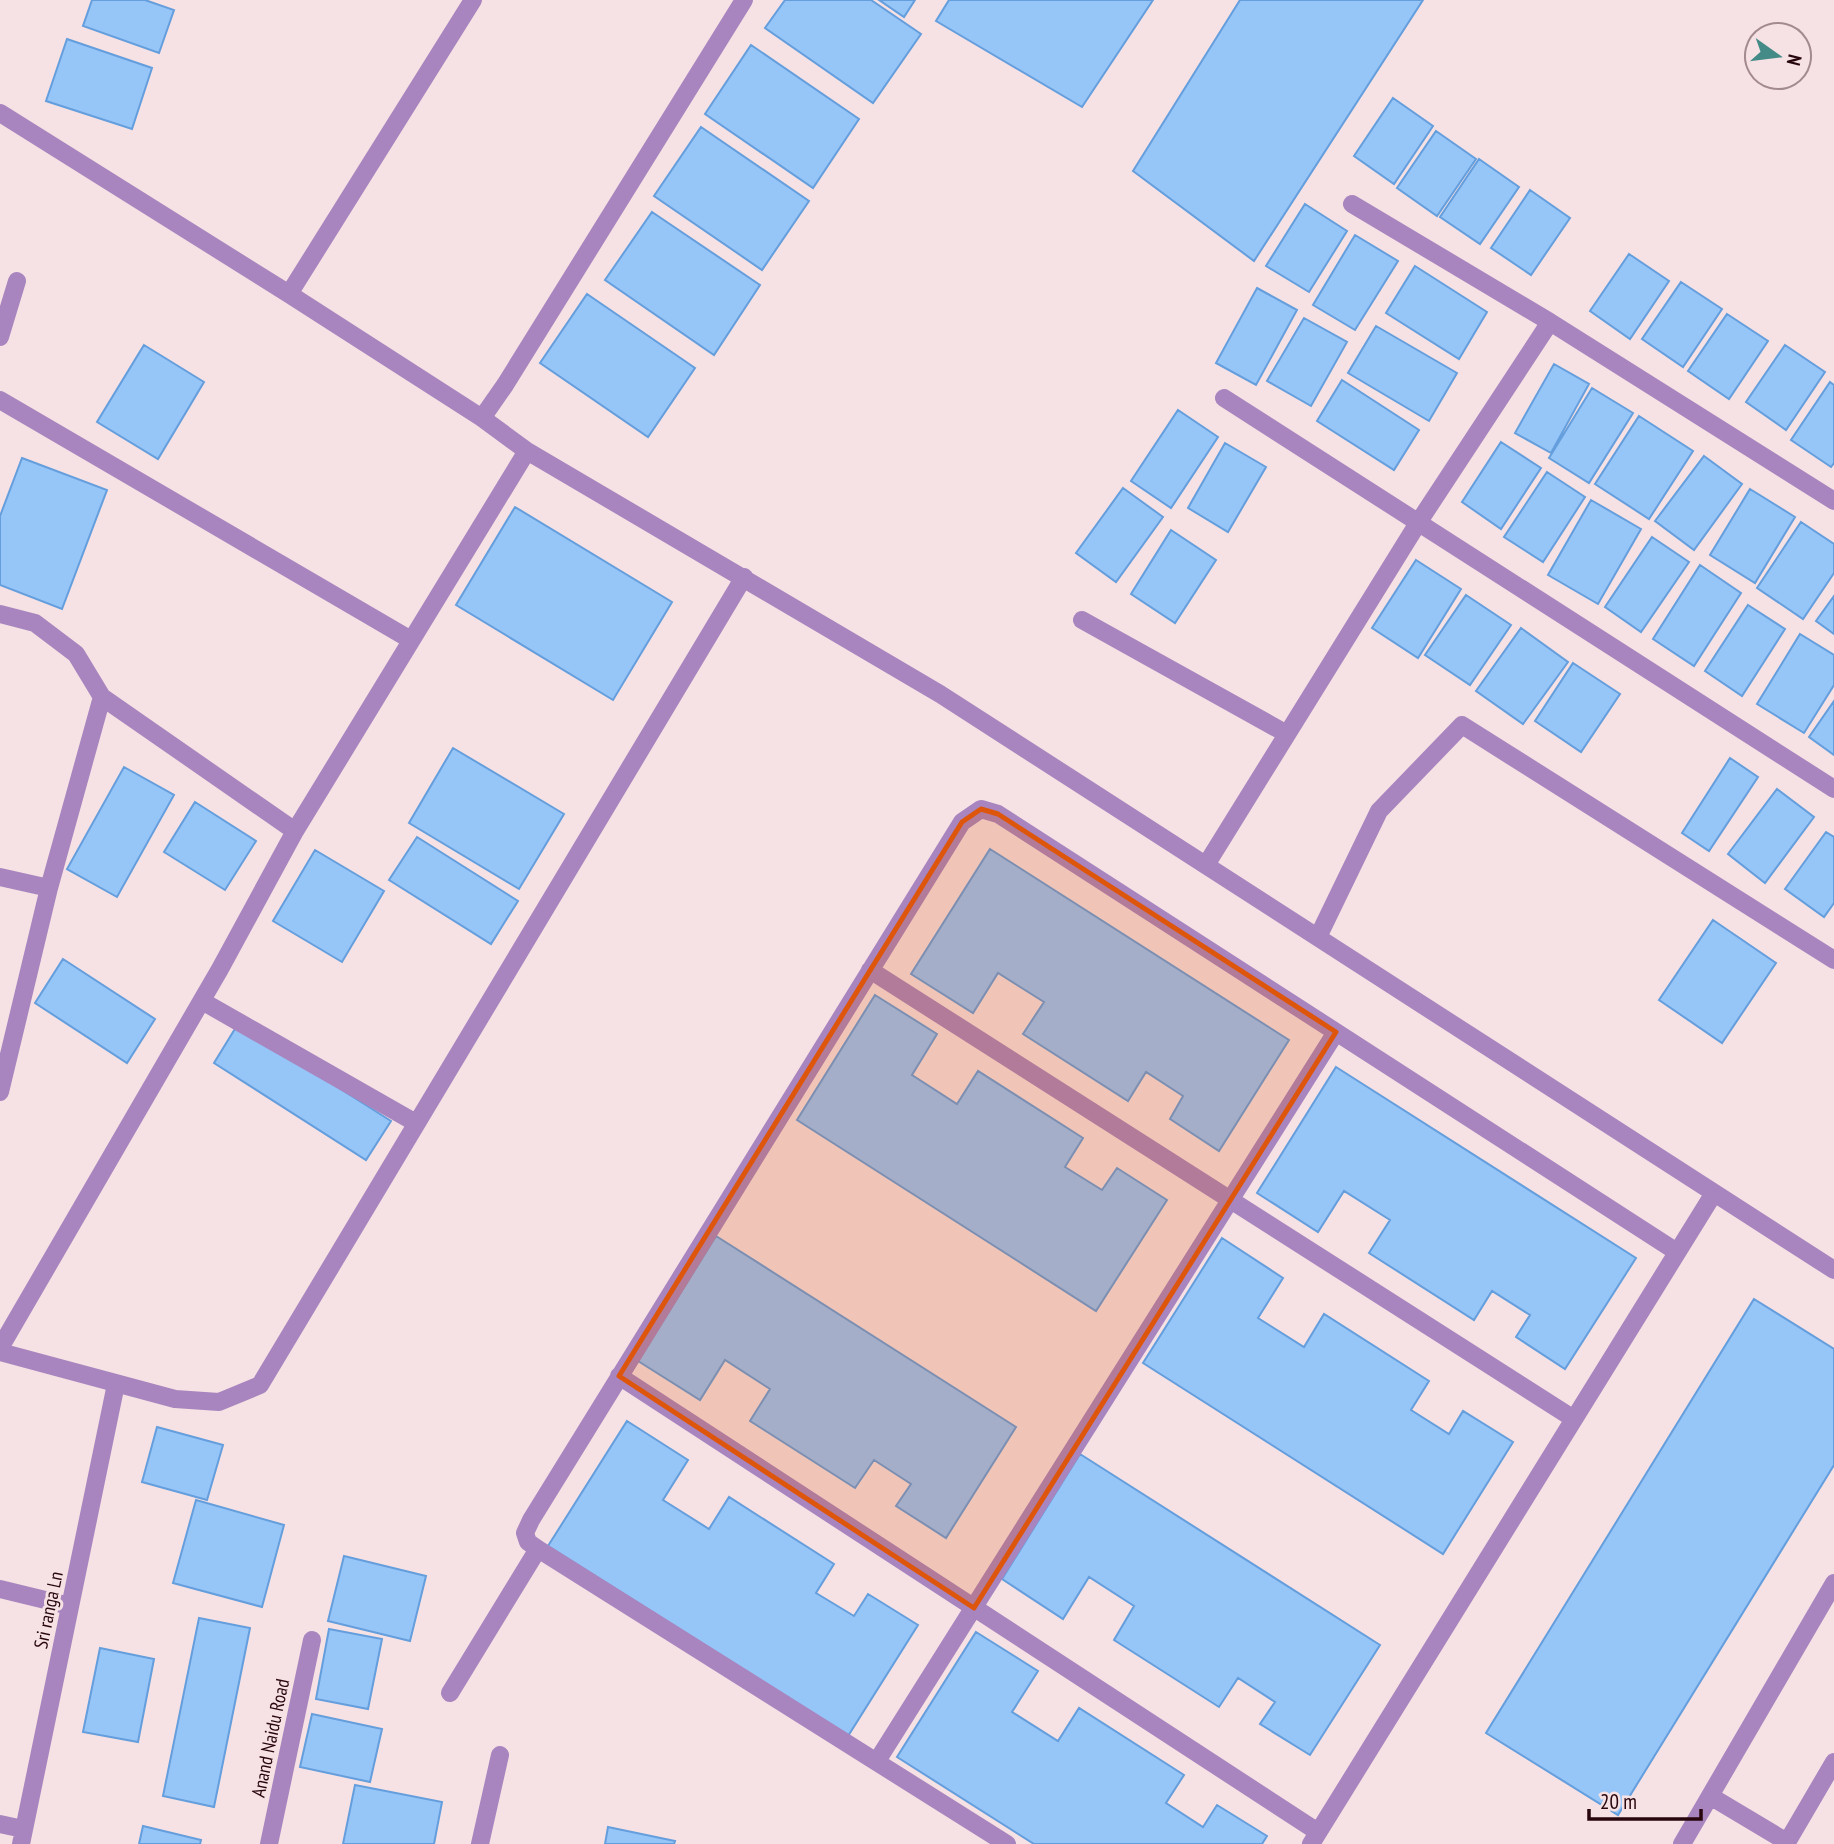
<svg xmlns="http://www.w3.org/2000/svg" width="1834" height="1844" viewBox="0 0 1834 1844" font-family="'PT Sans Narrow',sans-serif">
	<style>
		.building { fill: #96c5f8; stroke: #659edc; stroke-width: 2 }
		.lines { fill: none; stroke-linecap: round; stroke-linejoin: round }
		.minor { stroke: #a885bf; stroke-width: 18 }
		.marked { fill: #de550c; fill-opacity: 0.2; stroke: #de550c; stroke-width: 5; stroke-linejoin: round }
		.labels { text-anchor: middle; stroke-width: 6; stroke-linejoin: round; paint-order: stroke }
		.street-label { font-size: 19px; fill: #27060d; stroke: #f6e2e4 }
	</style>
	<rect width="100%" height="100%" fill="#f6e2e4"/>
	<path class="building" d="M92,0H145L174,10L159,53L83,26Z
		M785,0H871L921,34L873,103L765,28Z
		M879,0H915L904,17Z
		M949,0H1153L1082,107L936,21Z
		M1240,0H1423L1254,261L1133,171Z
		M67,39L152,68L132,129L46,101Z
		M751,45L859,119L813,188L705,114Z
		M1393,98L1433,126L1394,184L1354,156Z
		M701,127L809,201L762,270L654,196Z
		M1436,131L1476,159L1437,216L1397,188Z
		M1479,159L1519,187L1480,244L1440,217Z
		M1530,190L1570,218L1531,275L1491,248Z
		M1305,204L1347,231L1309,292L1266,266Z
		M652,212L760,285L714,355L605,280Z
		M1355,235L1398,261L1355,330L1313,305Z
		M1629,254L1669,281L1630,339L1590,311Z
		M1415,266L1487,312L1459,359L1386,313Z
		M1681,282L1722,309L1683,367L1642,339Z
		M1257,288L1297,310L1256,385L1216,363Z
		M587,294L695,368L648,437L540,363Z
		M1727,314L1768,341L1729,399L1688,371Z
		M1304,318L1347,342L1311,406L1267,381Z
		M1376,326L1457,373L1429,421L1348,373Z
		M144,345L204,382L158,459L97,422Z
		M1785,345L1825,372L1786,430L1746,402Z
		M1554,364L1589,384L1551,453L1515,433Z
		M1342,380L1419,430L1394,470L1317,421Z
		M1830,382L1834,385V463L1831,467L1791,440Z
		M1592,388L1633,413L1589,483L1549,458Z
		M1178,410L1218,437L1171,508L1131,481Z
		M1639,416L1693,451L1649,519L1595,484Z
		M1501,442L1541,468L1501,529L1462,502Z
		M1225,443L1266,467L1228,532L1188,508Z
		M1704,456L1742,484L1694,550L1655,521Z
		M22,458L107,490L62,609L0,585V516Z
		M1547,472L1585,497L1543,562L1504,537Z
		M1123,488L1163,517L1116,582L1076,553Z
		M1750,489L1795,517L1755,583L1710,555Z
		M1591,500L1641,529L1598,604L1548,575Z
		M515,507L672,602L613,700L456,605Z
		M1801,522L1834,544V573L1803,619L1757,588Z
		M1171,530L1216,560L1175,623L1131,594Z
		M1652,537L1689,562L1641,632L1605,607Z
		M1416,560L1461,589L1418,658L1372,628Z
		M1700,565L1741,593L1694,666L1653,639Z
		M1466,595L1511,625L1470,685L1425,655Z
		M1834,596V634L1816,621Z
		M1748,605L1785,629L1742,696L1705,671Z
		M1521,628L1568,662L1523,724L1476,691Z
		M1800,634L1834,655V685L1804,733L1757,704Z
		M1573,663L1620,694L1581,752L1535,721Z
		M1834,701V755L1809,737Z
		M453,748L564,814L519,889L409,823Z
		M1730,758L1758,777L1709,851L1682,833Z
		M124,767L174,795L117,897L67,869Z
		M1777,789L1814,817L1765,883L1728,854Z
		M195,802L256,841L225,890L164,852Z
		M1826,832L1834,837V903L1824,917L1785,889Z
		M417,837L518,901L491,944L389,880Z
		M990,849L1289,1040L1219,1151L1170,1119L1183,1096L1146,1072L1128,1101L1023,1034L1044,1002L998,973L973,1013L911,974Z
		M315,850L384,891L342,962L273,921Z
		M1713,920L1776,963L1722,1043L1659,1000Z
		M63,959L155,1019L127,1063L35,1003Z
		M875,995L937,1034L912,1075L957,1104L978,1071L1083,1138L1065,1167L1102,1190L1117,1168L1167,1200L1096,1311L797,1120Z
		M238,1024L391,1121L366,1160L214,1063Z
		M1336,1067L1636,1258L1565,1369L1516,1337L1530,1315L1492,1291L1474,1320L1369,1253L1390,1220L1344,1191L1318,1232L1257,1193Z
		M716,1236L1016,1427L946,1538L896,1506L911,1484L874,1460L855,1488L750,1421L770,1389L725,1360L700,1400L638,1361Z
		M1222,1238L1283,1278L1258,1318L1304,1347L1324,1314L1429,1381L1411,1410L1449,1434L1463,1411L1513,1442L1443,1554L1143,1363Z
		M1754,1299L1834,1349V1465L1618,1815L1486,1733Z
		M627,1421L688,1460L663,1500L709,1529L729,1497L834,1564L816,1593L854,1616L868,1594L918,1625L848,1736L548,1546Z
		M157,1427L223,1445L207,1500L142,1482Z
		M1080,1454L1380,1645L1310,1755L1260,1724L1275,1702L1238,1678L1219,1707L1114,1640L1134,1606L1089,1577L1063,1619L1002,1579Z
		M196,1500L284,1525L262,1607L173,1583Z
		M344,1556L426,1576L410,1641L328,1621Z
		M199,1618L250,1628L214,1807L163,1796Z
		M329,1629L382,1639L368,1709L316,1699Z
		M976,1632L1038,1671L1012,1712L1058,1741L1079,1708L1184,1775L1166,1803L1203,1827L1217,1805L1267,1836L1262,1844H1034L897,1757Z
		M100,1648L154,1659L138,1742L83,1732Z
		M312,1714L382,1729L370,1782L300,1767Z
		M355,1785L442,1802L434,1844H343Z
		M143,1826L201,1840L200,1844H139Z
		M608,1827L675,1841L674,1844H605Z"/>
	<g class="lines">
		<path class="minor" d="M0,113L289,294L482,418L527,451
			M1352,204L1550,322L1834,501
			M289,294L473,0
			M0,337L17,281
			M1224,398L1834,789
			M0,400L411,640
			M482,418L505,385L744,0
			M0,614L35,623L76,654L102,697L49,888L0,1092
			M1082,620L1287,734
			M102,697L295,831
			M1206,865L1418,523L1550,322
			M0,877L49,888
			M1318,937L1379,811L1462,725L1834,960
			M870,970L1574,1419
			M202,1001L416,1123
			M0,1348L220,969L295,831L527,451L940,694L1834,1270
			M0,1352L175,1399L219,1402L260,1385L744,577
			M619,1376L1318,1832
			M0,1589L70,1606
			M450,1693L538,1549
			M877,1761L1336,1032
			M1710,1796L1787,1842
			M0,1824L23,1829
			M21,1844L116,1384
			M269,1844L312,1640
			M480,1844L500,1755
			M1007,1844L538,1549L528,1542L525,1533L531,1520L962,822L981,809L998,814L1677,1252
			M1311,1844L1714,1193
			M1682,1844L1834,1583
			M1786,1844L1834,1762"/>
	</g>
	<path class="marked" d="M981,809L998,814L1336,1032L974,1608L619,1376L962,822Z"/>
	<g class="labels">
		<g class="street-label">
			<text transform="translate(48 1610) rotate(-78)" y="7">Sri ranga Ln</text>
			<text transform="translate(270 1738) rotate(-78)" y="7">Anand Naidu Road</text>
		</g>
	</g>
	<g transform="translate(1778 56) rotate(104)"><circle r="33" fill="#f6e2e4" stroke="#a38a8e" stroke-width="2"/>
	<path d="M0-5L12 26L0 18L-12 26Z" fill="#448b88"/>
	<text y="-10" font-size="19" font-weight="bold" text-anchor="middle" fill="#27060d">N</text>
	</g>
	<path d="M1589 1809v10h112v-10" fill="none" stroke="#27060d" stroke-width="3.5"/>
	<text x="1600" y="1809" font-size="21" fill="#27060d" stroke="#f6e2e4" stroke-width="5" paint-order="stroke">20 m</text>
</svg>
